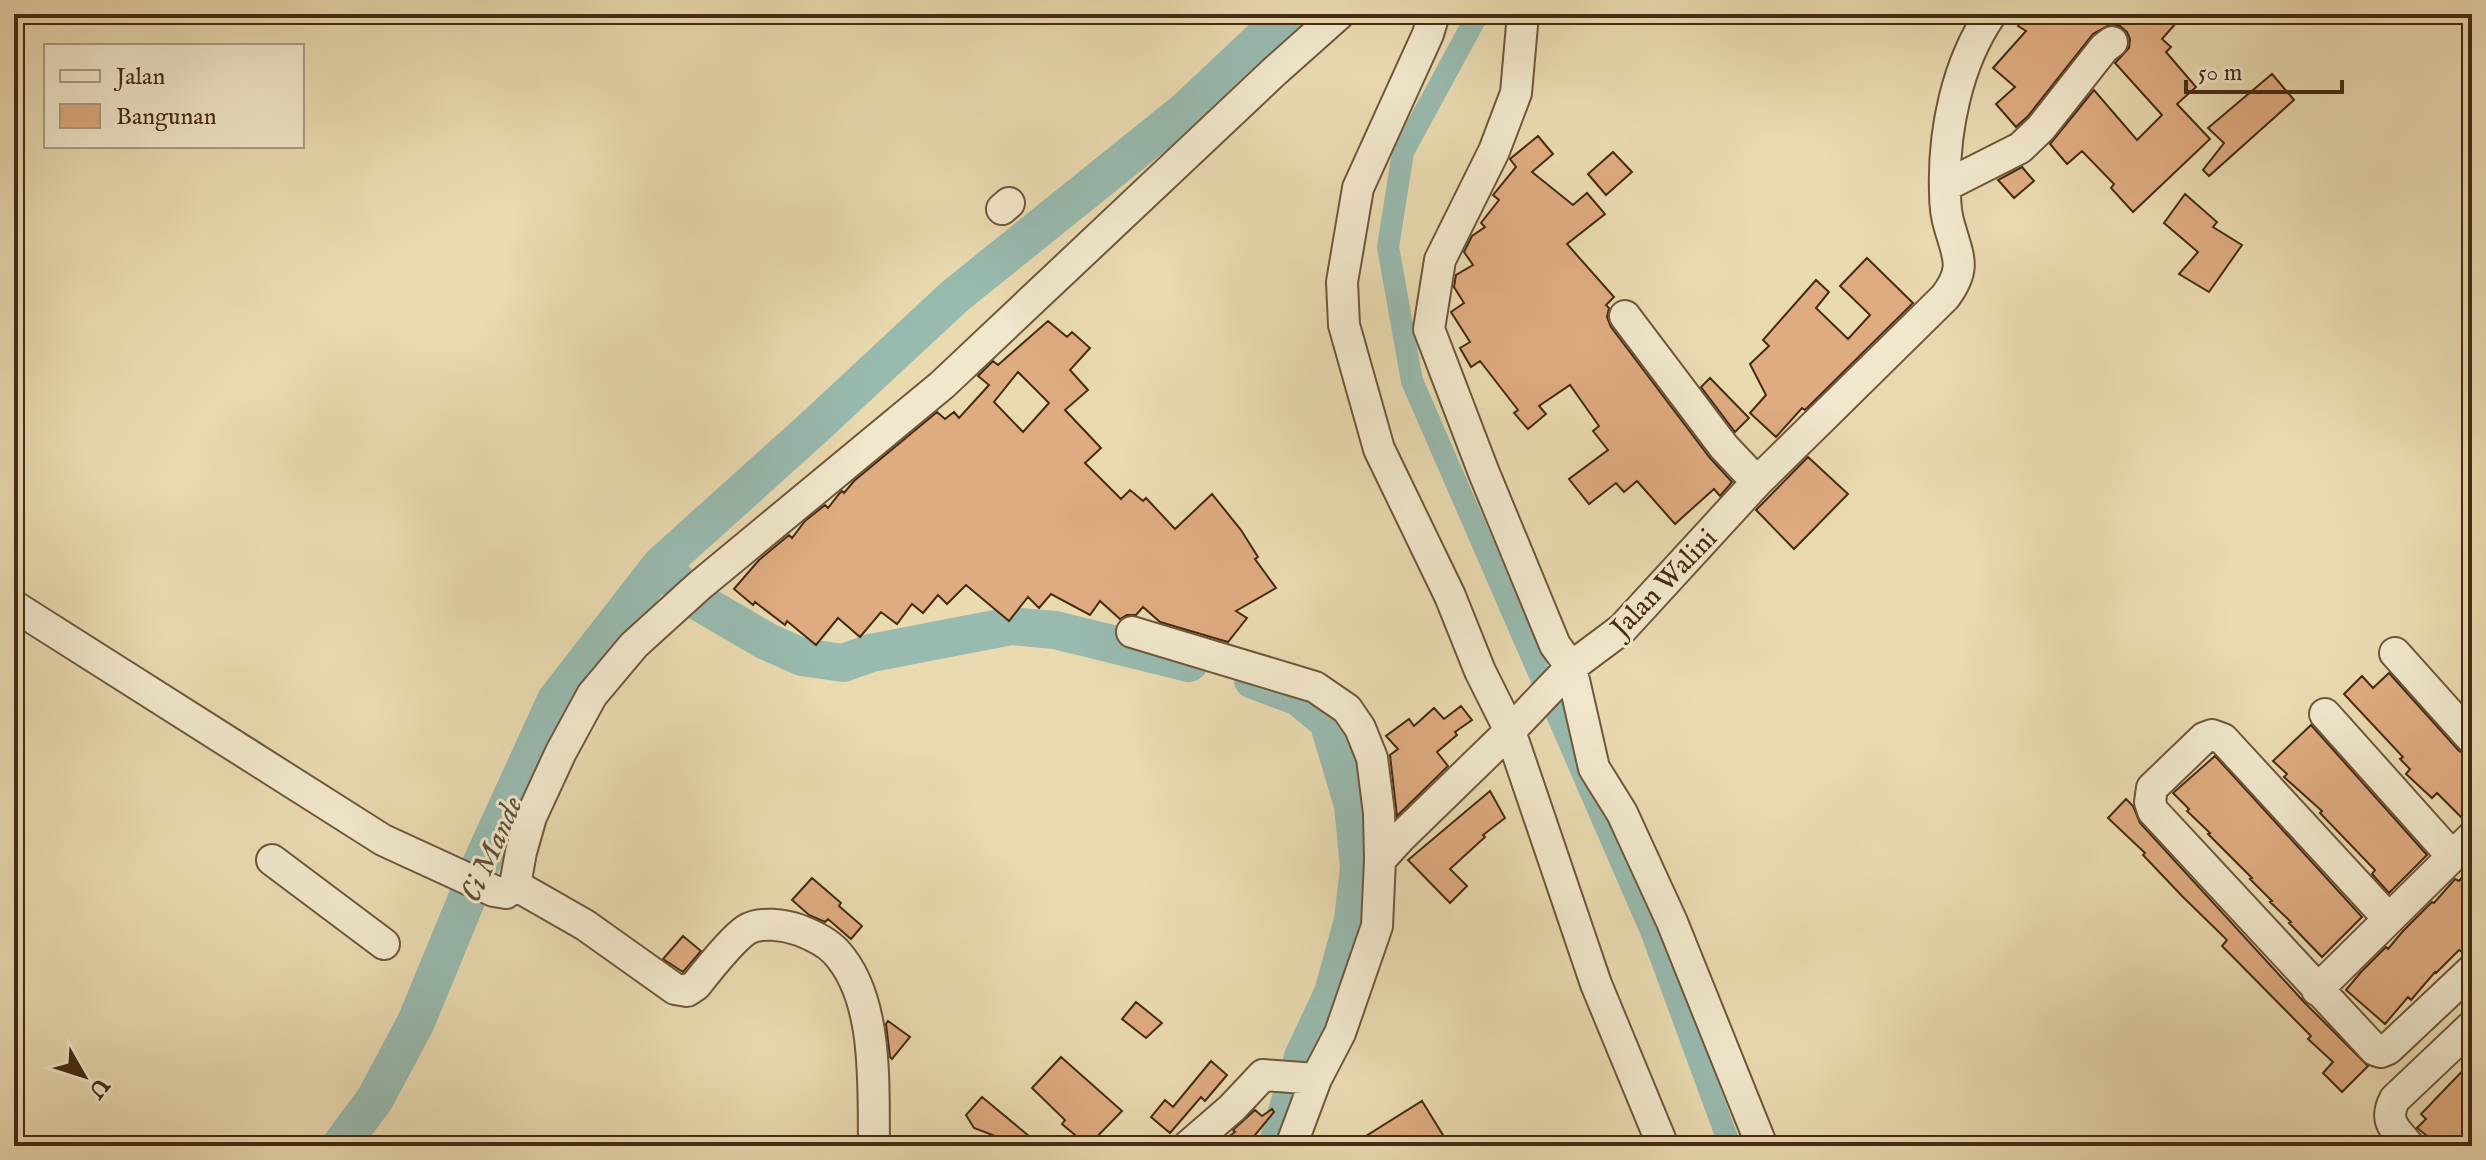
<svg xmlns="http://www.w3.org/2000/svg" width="2486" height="1160" viewBox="0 0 2486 1160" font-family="'IM FELL English',serif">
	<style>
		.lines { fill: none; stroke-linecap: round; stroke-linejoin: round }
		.canal { stroke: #98baaf; stroke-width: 22 }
		.river { stroke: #98baaf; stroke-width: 38 }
		.building { fill: #dfab80; stroke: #462b13; stroke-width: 2; fill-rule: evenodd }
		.minor-casing { stroke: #6f573a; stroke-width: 34 }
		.minor { stroke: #f1e7cc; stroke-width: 30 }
		.labels { text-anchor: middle; stroke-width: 6; stroke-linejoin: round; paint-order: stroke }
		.street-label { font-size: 28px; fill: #462b13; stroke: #f1e7cc }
		.water-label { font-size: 30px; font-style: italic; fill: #5a4f3a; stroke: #f1e7cc }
	</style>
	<rect width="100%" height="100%" fill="#eadab0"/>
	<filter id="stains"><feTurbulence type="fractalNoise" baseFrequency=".0025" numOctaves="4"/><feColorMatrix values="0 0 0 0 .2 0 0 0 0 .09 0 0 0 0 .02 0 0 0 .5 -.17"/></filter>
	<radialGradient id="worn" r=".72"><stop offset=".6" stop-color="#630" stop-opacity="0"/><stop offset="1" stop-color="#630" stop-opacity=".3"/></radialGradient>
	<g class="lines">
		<path class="canal" d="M1478,14L1403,152L1388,247L1412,381L1651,931L1730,1146"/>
		<path class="river" d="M1189,663L1055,630L1011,626L871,653L843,663L802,657L766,641L694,599L661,565L812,429L955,296L1185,111L1288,14
			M1253,680L1299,697L1328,721L1353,805L1359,867L1353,920L1333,993L1303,1057L1277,1146
			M340,1146L375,1099L416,1022L482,862L556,700L661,565"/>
	</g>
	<path class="building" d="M2025,14H2184L2162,39L2171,47L2166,52L2196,87L2177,104L2210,139L2133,212L2111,188L2114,184L2082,151L2067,164L2050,144L2094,90L2137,140L2162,115L2115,63L2129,48L2130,39L2127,32L2120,26L2111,24L2093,34L2028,116L2016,127L1996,104L2015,87L1993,68L2026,31L2018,26Z
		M2272,74L2294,100L2209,176L2203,170L2224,143L2208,128Z
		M1538,136L1553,154L1532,172L1573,205L1587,193L1605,214L1567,244L1614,297L1606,305L1609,308L1607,317L1611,327L1710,458L1732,482L1720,496L1714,489L1675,524L1637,481L1624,492L1616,483L1589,504L1569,479L1608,450L1593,431L1599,426L1570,385L1539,406L1546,414L1528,429L1514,413L1518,410L1480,361L1471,367L1460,348L1470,342L1451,312L1464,303L1454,287L1456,275L1473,265L1464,252L1472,236L1485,227L1481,223L1499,200L1493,195L1516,167L1510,159Z
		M1613,152L1632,172L1606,195L1588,174Z
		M2022,167L2034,181L2014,198L1998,180Z
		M2185,194L2217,222L2213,227L2242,245L2209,292L2179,274L2198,252L2164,223Z
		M1867,258L1913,303L1805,410L1802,408L1776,437L1750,413L1766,395L1750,364L1769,346L1763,340L1816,280L1829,292L1816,308L1848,339L1870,315L1840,286Z
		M1048,321L1067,337L1072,332L1090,348L1070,370L1088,390L1065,410L1101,448L1085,463L1121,499L1130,490L1143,501L1146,498L1175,529L1212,494L1241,530L1258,557L1255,559L1276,588L1236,611L1247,618L1228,642L1160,622L1143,607L1136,615H1127L1120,619L1100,601L1090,615L1051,594L1039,608L1028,597L1009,621L966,585L947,604L938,595L923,613L912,604L897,624L881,612L860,637L838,618L816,645L787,621L785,625L755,602L753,605L734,589L759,560L789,535L792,538L805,521L825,505L828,508L839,494L842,491L844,493L854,481L937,412L945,419L954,412L959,418L989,385L978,376L993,361L998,365ZM1018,372L1049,403L1023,432L994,402Z
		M1710,378L1749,418L1735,432L1701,387Z
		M1808,457L1848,494L1794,549L1756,510Z
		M2389,673L2459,751L2472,757V812L2464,820L2437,793L2432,798L2406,774L2410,769L2400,759L2403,757L2344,694L2362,676L2373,688Z
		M1461,706L1472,720L1455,732L1457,735L1437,752L1448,766L1397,816L1390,755L1398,749L1386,736L1409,719L1414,726L1434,708L1444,719Z
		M2311,725L2427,855L2389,893L2372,874L2375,870L2320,813L2322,811L2284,777L2287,774L2273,761Z
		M2215,756L2362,917L2322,957L2289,923L2291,922L2270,902L2272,901L2250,879L2252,878L2208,834L2210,833L2187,811L2189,809L2173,793Z
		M1490,791L1505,818L1483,835L1485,837L1450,869L1467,886L1450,903L1408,860Z
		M2126,799L2133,806L2140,823L2304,1002L2368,1066L2342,1092L2323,1073L2333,1062L2308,1039L2311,1036L2222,946L2227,940L2182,896L2143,855L2145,853L2108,818Z
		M2472,865V939L2462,952L2459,950L2436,973L2435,972L2411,1000L2408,997L2385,1024L2346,990L2361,972L2386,947L2388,949L2403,931L2432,902L2434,903L2455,879L2459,881Z
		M812,878L841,903L839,906L862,926L851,939L828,919L825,922L809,915L792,900Z
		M683,936L701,951L683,972L663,959Z
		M1136,1002L1162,1023L1146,1038L1122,1019Z
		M888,1021L910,1037L892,1059L890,1057L886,1024Z
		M1061,1057L1122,1111L1088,1146L1062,1124L1065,1120L1032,1088Z
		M1211,1061L1227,1075L1205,1101L1201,1097L1170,1133L1151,1117L1165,1100L1173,1107Z
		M2472,1061V1146H2440L2417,1128L2426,1119L2421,1114Z
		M982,1097L1041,1146H1021L974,1128L966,1115Z
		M1422,1101L1446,1140L1437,1146H1350Z
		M1272,1109L1274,1112L1246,1146H1216L1235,1132L1233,1130L1255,1110L1262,1116Z"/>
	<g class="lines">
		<defs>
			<path id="minor" d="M1434,14L1428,34L1358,188L1342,282L1344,325L1379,449L1450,596L1480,671L1510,731L1596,984L1663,1146
				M1523,14L1516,93L1494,151L1440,260L1429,329L1484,473L1555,645L1571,667L1594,768L1622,813L1672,922L1762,1146
				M1945,186L2020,148L2041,128L2104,48L2112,42
				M1002,209L1009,203
				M1625,316L1724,447L1757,482
				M14,606L383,840L494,891L506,893L515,885L521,852L531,817L561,752L592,695L634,645L699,586L942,385L1275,71L1339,14
				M1132,632L1315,687L1347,709L1360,728L1372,758L1379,813L1380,860
				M2395,653L2472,739
				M2325,714L2452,856
				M272,860L384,944
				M515,885L585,925L675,989L687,991L696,985C707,971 733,939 746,930C760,921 785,925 799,930C812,935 827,942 836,952C879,999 873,1086 874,1146
				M2388,918L2223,739L2212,735L2204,738L2152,788L2150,802L2153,811L2375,1050L2381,1052L2388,1049L2472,970
				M2317,990L2472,837
				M1188,1146L1232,1108L1263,1075L1316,1079
				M1291,1146L1316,1079L1340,1033L1377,926L1380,860L1401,837L1510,731L1571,667L1622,629L1757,482L1945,297C1966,269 1959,259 1950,228C1946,216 1945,204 1945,192C1943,132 1957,63 1991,14
				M2409,1146C2395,1129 2383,1121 2395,1099L2472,1026"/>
		</defs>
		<use href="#minor" class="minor-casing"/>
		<use href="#minor" class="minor"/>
	</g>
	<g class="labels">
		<g class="street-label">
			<text transform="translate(1663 582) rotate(-46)" y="10">Jalan Walini</text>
		</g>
		<g class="water-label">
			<text transform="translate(491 849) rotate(-66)" y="10">Ci Mande</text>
		</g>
	</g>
	<rect width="2486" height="1160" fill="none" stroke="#eadab0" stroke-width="48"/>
	<rect x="16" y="16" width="2454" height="1128" fill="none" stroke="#462b13" stroke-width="4"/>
	<rect x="24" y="24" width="2438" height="1112" fill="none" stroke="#462b13" stroke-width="2"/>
	<rect x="44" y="44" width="260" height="104" fill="#f1e7cc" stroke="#ad9c82" stroke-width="2"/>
	<rect x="60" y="70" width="40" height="12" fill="#f1e7cc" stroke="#ad9c82" stroke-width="2"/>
	<text x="116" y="84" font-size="24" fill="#462b13">Jalan</text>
	<rect x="60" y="104" width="40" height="24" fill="#dfab80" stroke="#ad9c82" stroke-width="2"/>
	<text x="116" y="124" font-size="24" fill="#462b13">Bangunan</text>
	<g transform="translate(84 1076) rotate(129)" stroke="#f1e7cc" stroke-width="6" paint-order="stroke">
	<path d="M0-6L14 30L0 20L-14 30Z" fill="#462b13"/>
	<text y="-12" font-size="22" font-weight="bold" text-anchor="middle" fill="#462b13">U</text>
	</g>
	<path d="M2186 80v12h156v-12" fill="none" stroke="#462b13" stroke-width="4"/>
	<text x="2198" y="80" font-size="24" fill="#462b13" stroke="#f1e7cc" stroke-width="6" paint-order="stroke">50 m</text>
	<rect width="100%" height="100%" filter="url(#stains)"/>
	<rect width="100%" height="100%" fill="url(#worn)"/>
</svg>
